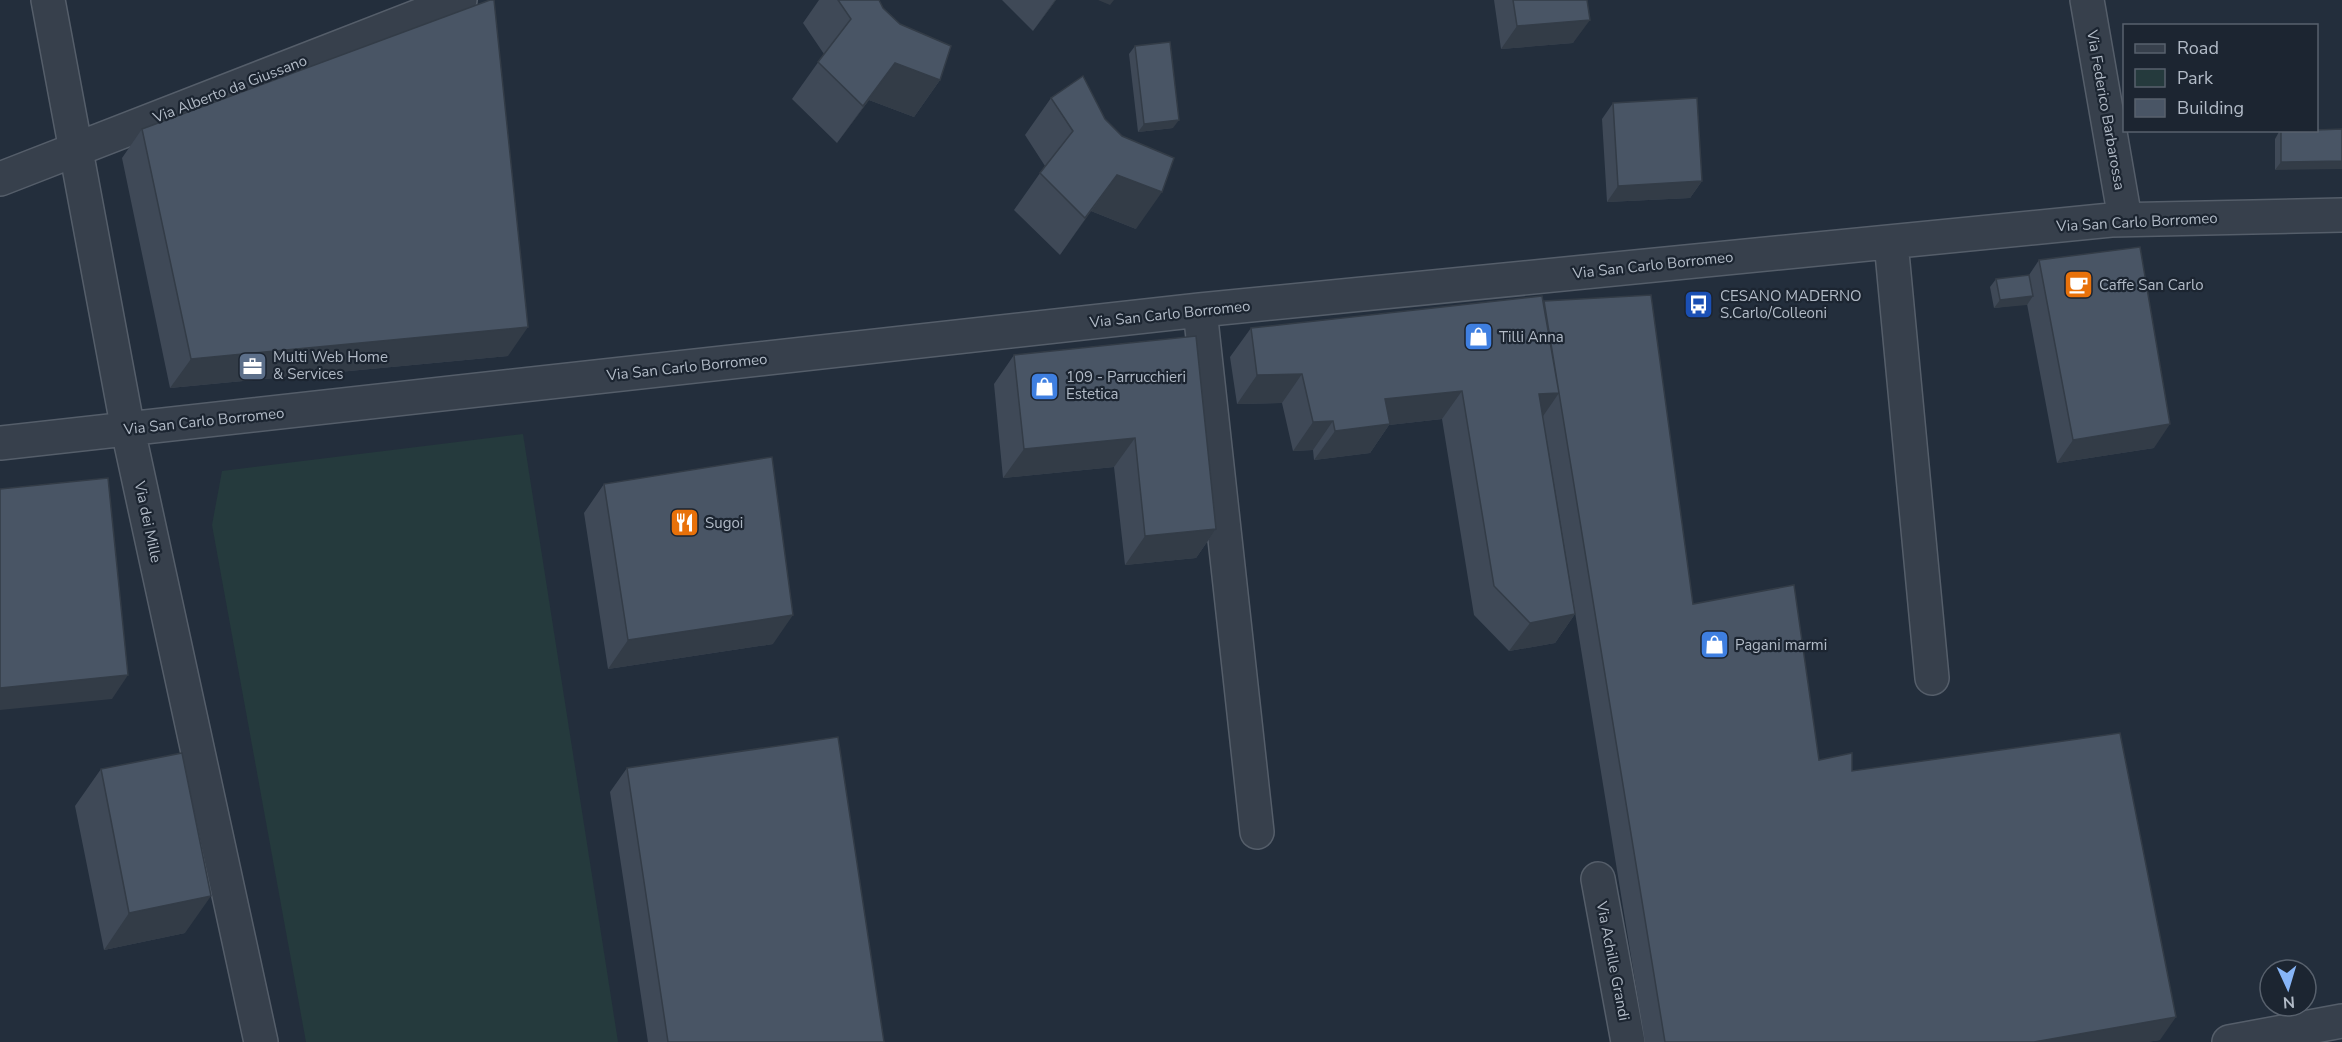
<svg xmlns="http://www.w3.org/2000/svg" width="2342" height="1042" viewBox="0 0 2342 1042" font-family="'Nunito Sans',sans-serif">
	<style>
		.green { fill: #253a3d }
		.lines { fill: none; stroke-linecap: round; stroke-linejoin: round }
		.minor-casing { stroke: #555e6a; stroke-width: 36 }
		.minor { stroke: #37404c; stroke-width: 33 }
		.wall { fill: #3f4957 }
		.shaded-wall { fill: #333c47 }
		.building { fill: #495565; stroke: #333c47; stroke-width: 1.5 }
		.labels { text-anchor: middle; stroke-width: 4.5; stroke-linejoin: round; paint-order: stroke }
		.street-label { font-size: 15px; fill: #b2bbc7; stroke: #1c2531 }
		.poi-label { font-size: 15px; fill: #b2bbc7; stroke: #1c2531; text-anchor: start }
	</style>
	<rect width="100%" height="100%" fill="#232e3c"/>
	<path class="green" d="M523,434L618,1042H306L212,525L222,471Z"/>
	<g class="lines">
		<defs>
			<path id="minor" d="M48,0L128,430L261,1042
				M2087,0L2125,219
				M0,179L460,0
				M1891,242L1932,678
				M1200,310L1257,832
				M0,443L1200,310L2111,220L2342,215
				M1598,879L1628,1042
				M2229,1042L2342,1021"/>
		</defs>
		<use href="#minor" class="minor-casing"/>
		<use href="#minor" class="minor"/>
	</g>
	<path class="wall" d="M819,0H879L883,8L940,80L914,117L869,100L837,143L792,99L824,54L803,23Z
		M1002,0H1056L1033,31Z
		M1494,0H1587L1573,43L1501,49Z
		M1135,46L1173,128L1138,132L1129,54Z
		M1051,98L1136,229L1091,211L1060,255L1014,210L1045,166L1025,135Z
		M1613,103L1702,181L1690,198L1607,202L1602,119Z
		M142,129L508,356L170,388L122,158Z
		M2342,129L2275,170V139L2280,130Z
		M2039,260L2154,448L2057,463L2027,304L1994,308L1990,287L1996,279L2029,275Z
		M1544,301L1693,604L1819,760L1852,771L2160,1040L2147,1042H1645L1543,416L1575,614L1555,643L1509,651L1474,615L1442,419L1389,425L1370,453L1314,460L1313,450L1293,451L1282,403L1237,404L1230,357L1251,328L1543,303Z
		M1196,336L1216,529L1196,558L1125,565L1114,467L1003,478L994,384L1014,355Z
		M604,484L773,644L608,669L584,513Z
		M627,768L884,1042H648L610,792Z
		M101,769L185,933L104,950L75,806Z"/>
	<path class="shaded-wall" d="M1055,0H1056L1033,31Z
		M1098,0H1114L1110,5Z
		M1590,20L1573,43L1501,49L1517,26Z
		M895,63L940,80L914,117L869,100L837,143Z
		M1179,120L1173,128L1138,132L1144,124Z
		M2342,161V169L2275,170L2281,162Z
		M1117,175L1162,192L1136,229L1091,211L1060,255Z
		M1702,181L1690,198L1607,202L1618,186Z
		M2033,296L2027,305L1994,308L2000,300Z
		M528,327L508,356L170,388L191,359Z
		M1302,374L1282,403L1237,404L1257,375Z
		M1462,391L1442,419L1389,425L1370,453L1314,460L1335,431L1385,399Z
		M1559,393L1539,422V394Z
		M1333,421L1313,450L1293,451L1313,422Z
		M2170,424L2154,448L2057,463L2073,440Z
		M1135,438L1114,467L1003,478L1024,449Z
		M1216,529L1196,558L1125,565L1145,536Z
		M1575,614L1555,643L1509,651L1530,623Z
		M793,615L773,644L608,669L628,640Z
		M128,675L112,699L0,710V688Z
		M211,896L185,933L104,950L129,913Z
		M2176,1017L2160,1040L2147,1042H2034Z"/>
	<path class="building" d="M490,0H494L528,327L191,359L142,129Z
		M838,0H879L883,8L900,24L951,46L940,80L895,63L863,106L818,62L851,19Z
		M1513,0H1587L1590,20L1517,26Z
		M1170,42L1179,120L1144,124L1135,46Z
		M1083,76L1105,119L1122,136L1174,158L1162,192L1117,175L1085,218L1040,173L1073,131L1051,98Z
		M1697,98L1702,181L1618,186L1613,103Z
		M2342,129V161L2281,162V130H2316Z
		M2140,247L2170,424L2073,440L2039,260Z
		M2029,275L2033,296L2000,300L1996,279Z
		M1651,295L1693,604L1794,585L1819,760L1852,753V771L2120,733L2176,1017L2034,1042H1665L1544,301Z
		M1542,296L1559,393L1539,394L1575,614L1530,623L1494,586L1462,391L1385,399L1390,424L1335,431L1333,421L1313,422L1302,374L1257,375L1251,328Z
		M1196,336L1216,529L1145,536L1135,438L1024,449L1014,355Z
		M772,457L793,615L628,640L604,484Z
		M108,478L128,675L0,688V489Z
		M838,737L884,1042H668L627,768Z
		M182,753L211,896L129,913L101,769Z"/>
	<defs>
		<symbol id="cafe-square" viewBox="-11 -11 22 22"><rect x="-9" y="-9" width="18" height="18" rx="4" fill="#e8710a" stroke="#1c2531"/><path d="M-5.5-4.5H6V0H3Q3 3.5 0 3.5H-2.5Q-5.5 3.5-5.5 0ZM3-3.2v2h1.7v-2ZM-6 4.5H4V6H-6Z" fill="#fff"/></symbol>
		<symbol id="bus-square" viewBox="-11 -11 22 22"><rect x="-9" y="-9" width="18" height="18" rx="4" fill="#1a4fb4" stroke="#1c2531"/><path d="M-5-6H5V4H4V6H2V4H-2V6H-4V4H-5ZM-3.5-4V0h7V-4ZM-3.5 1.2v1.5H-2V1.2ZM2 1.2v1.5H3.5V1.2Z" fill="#fff"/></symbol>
		<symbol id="shop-square" viewBox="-11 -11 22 22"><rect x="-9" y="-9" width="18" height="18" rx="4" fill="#3f7fe0" stroke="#1c2531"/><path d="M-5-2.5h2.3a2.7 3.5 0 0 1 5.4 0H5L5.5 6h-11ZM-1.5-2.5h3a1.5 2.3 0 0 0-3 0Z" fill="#fff"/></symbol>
		<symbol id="office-square" viewBox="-11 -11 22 22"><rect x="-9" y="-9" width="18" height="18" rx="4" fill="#5c6f8a" stroke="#1c2531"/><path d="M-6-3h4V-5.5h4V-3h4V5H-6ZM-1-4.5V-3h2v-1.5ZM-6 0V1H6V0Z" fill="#fff"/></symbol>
		<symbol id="restaurant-square" viewBox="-11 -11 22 22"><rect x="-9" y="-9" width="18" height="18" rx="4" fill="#e8710a" stroke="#1c2531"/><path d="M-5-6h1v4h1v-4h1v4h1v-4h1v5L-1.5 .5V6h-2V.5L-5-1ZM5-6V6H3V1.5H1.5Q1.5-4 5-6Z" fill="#fff"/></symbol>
	</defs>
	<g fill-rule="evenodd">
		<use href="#cafe-square" x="2062" y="268" width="33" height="33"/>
		<use href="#bus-square" x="1682" y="288" width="33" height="33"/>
		<use href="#shop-square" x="1462" y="320" width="33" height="33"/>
		<use href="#office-square" x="236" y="350" width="33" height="33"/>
		<use href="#shop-square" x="1028" y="370" width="33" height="33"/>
		<use href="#restaurant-square" x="668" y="506" width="33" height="33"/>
		<use href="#shop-square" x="1698" y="628" width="33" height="33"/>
	</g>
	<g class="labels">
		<g class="street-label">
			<text transform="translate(230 89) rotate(-21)" y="5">Via Alberto da Giussano</text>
			<text transform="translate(2106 110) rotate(80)" y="5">Via Federico Barbarossa</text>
			<text transform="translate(2137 222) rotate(-3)" y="5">Via San Carlo Borromeo</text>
			<text transform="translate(1653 265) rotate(-6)" y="5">Via San Carlo Borromeo</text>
			<text transform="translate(1170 314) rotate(-6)" y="5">Via San Carlo Borromeo</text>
			<text transform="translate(687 367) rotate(-6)" y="5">Via San Carlo Borromeo</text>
			<text transform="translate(204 421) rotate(-6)" y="5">Via San Carlo Borromeo</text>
			<text transform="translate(148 522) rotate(78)" y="5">Via dei Mille</text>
			<text transform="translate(1613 961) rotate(79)" y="5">Via Achille Grandi</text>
		</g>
		<g class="poi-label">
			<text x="2099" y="290">Caffe San Carlo</text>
			<text x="1720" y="301">CESANO MADERNO<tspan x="1720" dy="17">S.Carlo/Colleoni</tspan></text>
			<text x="1499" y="342">Tilli Anna</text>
			<text x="273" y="362">Multi Web Home<tspan x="273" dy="17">&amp; Services</tspan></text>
			<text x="1066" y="382">109 - Parrucchieri<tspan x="1066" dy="17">Estetica</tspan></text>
			<text x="705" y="528">Sugoi</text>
			<text x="1735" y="650">Pagani marmi</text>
		</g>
	</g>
	<rect x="2123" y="24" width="195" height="108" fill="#1c2531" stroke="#58616d" stroke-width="1.5"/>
	<rect x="2135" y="44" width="30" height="9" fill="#37404c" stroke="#58616d" stroke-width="1.5"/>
	<text x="2177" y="54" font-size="18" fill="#b2bbc7">Road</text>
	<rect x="2135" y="69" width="30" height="18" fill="#253a3d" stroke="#58616d" stroke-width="1.5"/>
	<text x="2177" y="84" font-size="18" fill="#b2bbc7">Park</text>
	<rect x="2135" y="99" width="30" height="18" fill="#495565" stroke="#58616d" stroke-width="1.5"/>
	<text x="2177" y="114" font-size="18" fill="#b2bbc7">Building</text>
	<g transform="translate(2288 988) rotate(176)"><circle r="28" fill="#1c2531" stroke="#58616d" stroke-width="1.5"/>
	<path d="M0-4.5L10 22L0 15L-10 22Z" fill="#87b5f7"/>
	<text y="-9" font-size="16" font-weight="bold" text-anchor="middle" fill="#b2bbc7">N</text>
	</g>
</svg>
